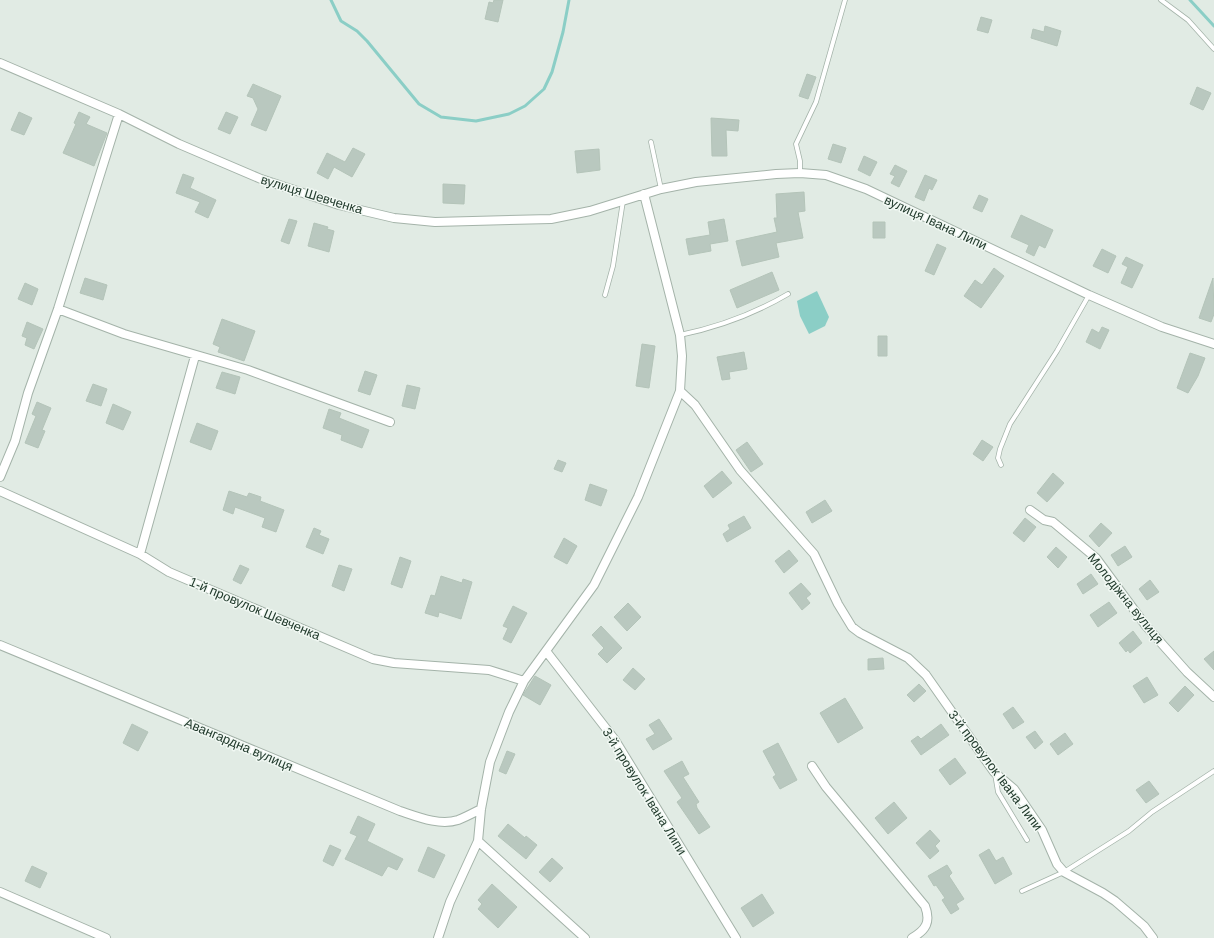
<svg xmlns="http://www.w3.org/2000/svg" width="1214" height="938" viewBox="0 0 1214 938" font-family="Helvetica,sans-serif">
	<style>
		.water { fill: #8bcec6 }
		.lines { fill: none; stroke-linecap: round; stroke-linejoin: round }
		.stream { stroke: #8bcec6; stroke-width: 3 }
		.building { fill: #b9c8bf; stroke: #b4c4b9 }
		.lane-casing { stroke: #a4b3a9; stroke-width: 5.5 }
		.street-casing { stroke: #a4b3a9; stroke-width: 10 }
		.lane { stroke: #fff; stroke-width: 4 }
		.street { stroke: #fff; stroke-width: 8 }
		.labels { text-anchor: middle; stroke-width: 3; stroke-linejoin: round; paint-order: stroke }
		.street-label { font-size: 13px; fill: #223b2d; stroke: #f1f8f3 }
	</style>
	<rect width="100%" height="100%" fill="#e1ebe4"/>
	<path class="water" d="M817,291L829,317L825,326L809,334L800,316L797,301Z"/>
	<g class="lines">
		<path class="stream" d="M331,0L341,21L357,31L367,41L419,104L441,117L476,121L509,114L525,106L544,89L552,72L563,32L569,0
			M1190,0L1214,26"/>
	</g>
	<path class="building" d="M494,0H503L498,22L485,19L489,2L493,3Z
		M981,17L992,20L988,33L977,30Z
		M1045,26L1061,31L1057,46L1031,38L1033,29L1044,32Z
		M807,74L816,77L808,99L799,96Z
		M253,84L281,96L266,131L251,125L258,109L253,98L247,96Z
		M1197,87L1211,93L1203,110L1190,104Z
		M19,112L32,118L24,135L11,130Z
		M79,112L90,117L86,124L107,133L94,166L63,153L76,124L74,123Z
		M226,112L238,117L230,134L218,129Z
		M711,118L739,120L738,131L726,130L727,156H712Z
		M833,144L846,148L841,163L828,159Z
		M353,148L365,154L352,177L334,167L328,179L317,173L327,153L345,162Z
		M599,149L600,170L577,173L575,151Z
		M864,156L877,162L870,176L858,170Z
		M895,165L907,171L899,187L891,183L895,176L890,174Z
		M183,174L194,178L190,188L216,200L208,218L195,212L200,202L176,193Z
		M925,175L937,180L932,190L929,188L924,201L915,197Z
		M443,184L465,185L464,204L443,203Z
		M804,192L805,211L798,212L803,238L776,243L779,257L742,266L736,241L777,232L774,218H777L776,194Z
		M979,195L988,199L982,212L973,208Z
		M1021,215L1053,230L1045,248L1039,245L1034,256L1026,252L1029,245L1011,237Z
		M289,219L297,221L289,244L281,241Z
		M724,219L728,241L710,244L711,251L689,255L686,239L710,235L708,222Z
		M873,222H885V238H873Z
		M314,223L328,227L327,229L334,231L329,252L308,246Z
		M937,244L946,248L934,275L925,271Z
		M1102,249L1116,256L1108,273L1093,266Z
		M1126,257L1143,265L1132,288L1121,283L1128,267L1122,264Z
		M994,268L1004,276L981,308L964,296L975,280L982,285Z
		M772,272L779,290L737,308L730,290Z
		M85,278L107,285L103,300L80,293Z
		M1213,278L1214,314L1211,322L1199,318Z
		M25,283L38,289L32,305L18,299Z
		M222,319L255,331L244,361L218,352L220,347L213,344Z
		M27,322L43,329L34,349L25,345L27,338L22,336Z
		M1102,327L1109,330L1100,349L1086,342L1092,329L1099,333Z
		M878,336H887V356H878Z
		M642,344L655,346L649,388L636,386Z
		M744,352L747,369L729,372L730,379L722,380L717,357Z
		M1190,353L1205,358L1198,376L1188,393L1177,388Z
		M365,371L377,375L370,395L358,391Z
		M222,372L240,377L235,394L216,388Z
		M93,384L107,389L101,406L86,401Z
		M407,385L420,388L415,409L402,406Z
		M37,402L51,408L42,430L45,431L38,448L25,443L36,416L32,414Z
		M113,404L131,412L123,430L106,423Z
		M329,409L341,413L339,418L369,430L362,448L341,440L342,435L323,428Z
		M197,423L218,431L211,450L190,442Z
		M982,440L993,447L983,461L973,454Z
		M747,442L763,464L751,472L736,450Z
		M558,460L566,463L562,472L554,469Z
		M722,471L732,483L713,498L704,486Z
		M1053,473L1064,483L1047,502L1037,493Z
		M590,484L607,490L601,506L585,500Z
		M229,491L247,497L249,493L261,497L260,501L284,510L276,532L262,527L265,518L235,507L233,514L223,510Z
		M825,500L832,511L812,523L806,512Z
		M744,516L751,528L727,542L723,534L730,529L728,525Z
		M1025,518L1036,527L1024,542L1013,533Z
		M1101,523L1112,533L1099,547L1089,536Z
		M314,528L321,531L319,535L329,539L323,554L306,547Z
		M564,538L577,546L567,564L554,557Z
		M1125,546L1132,557L1118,566L1111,555Z
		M1056,547L1067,557L1058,568L1047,557Z
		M789,550L798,561L784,573L775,561Z
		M400,557L411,561L402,588L391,584Z
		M240,565L249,569L241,584L233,580Z
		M339,565L352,569L344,591L332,586Z
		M1091,574L1098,584L1083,594L1077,584Z
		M441,576L462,583L463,579L472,582L461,619L439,612L438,617L425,613L431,595L435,596Z
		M1150,580L1159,592L1147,600L1139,589Z
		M801,583L811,594L806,598L810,603L802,610L789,593Z
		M1109,602L1117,613L1098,627L1090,615Z
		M628,603L641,617L627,631L614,617Z
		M513,606L527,613L511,643L503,639L508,628L503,626Z
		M601,626L622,648L607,663L598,654L604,648L592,635Z
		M1133,631L1142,643L1130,653L1128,650L1126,652L1119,643Z
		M1214,651V670L1204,659Z
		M883,658L884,669L868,670V659Z
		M633,668L645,679L635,690L623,680Z
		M535,676L551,685L540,705L523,695Z
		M1147,677L1158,695L1144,703L1133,686Z
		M919,684L926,691L914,702L907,695Z
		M1185,686L1194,695L1178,712L1169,703Z
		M845,698L863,728L838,743L820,713Z
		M1013,707L1024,722L1013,729L1003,714Z
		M659,719L672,739L653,750L646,739L655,734L649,725Z
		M132,724L148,732L138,751L123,743Z
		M941,724L949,735L921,755L911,741L918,736L921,739Z
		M1035,731L1043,742L1035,749L1026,737Z
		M1065,733L1073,744L1058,755L1050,744Z
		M778,743L797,780L780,789L773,777L776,775L763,751Z
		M507,751L515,754L506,774L499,771Z
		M955,758L966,773L950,785L939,770Z
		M682,761L689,774L683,777L699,802L696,804L697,808L710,827L699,834L677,802L682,798L664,771Z
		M1149,781L1159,794L1146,803L1136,790Z
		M894,802L907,818L888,834L875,818Z
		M358,816L375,824L367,841L403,859L397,870L388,866L382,876L345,859L357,836L350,833Z
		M508,824L525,838L526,836L537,845L526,859L498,836Z
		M930,830L940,841L935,846L939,851L930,859L916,843Z
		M330,845L341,850L333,866L323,861Z
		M428,847L445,855L434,878L418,871Z
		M989,849L996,861L1003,857L1012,874L995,884L979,855Z
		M552,858L563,868L550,882L539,872Z
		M947,865L952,873L949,876L964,899L956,904L959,909L951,914L942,900L945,898L936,885L934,886L928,876Z
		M32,866L47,873L40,888L25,881Z
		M492,884L517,907L498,928L478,909L482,904L478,900Z
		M762,894L774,913L753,927L741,908Z"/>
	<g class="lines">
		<defs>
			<path id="lane" d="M1161,0L1188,20L1214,49
				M651,142L661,189
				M800,173V161L796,144L816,102L845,0
				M605,295L613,266L623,201
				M680,335C719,327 754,314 788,294
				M1001,465L998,458L1000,449L1010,424L1057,351L1089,295
				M995,774L998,792L1027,840
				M1022,891L1064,872L1129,831L1152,812L1214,771"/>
			<path id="street" d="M0,63L119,114L179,144L261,179L339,205L394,218L435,222L551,219L590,211L661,189L696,182L776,174L800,173L826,175L866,189L1089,295L1162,327L1214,344
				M58,309L124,334L248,370L390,422
				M680,391L695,405L740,470L814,554L838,604L852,627L860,633L908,658L926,675L994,772L1014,789L1042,830L1057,864L1064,872L1103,893L1115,901L1144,926L1153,938
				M0,477L15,441L28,393L58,309L119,114
				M0,491L140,554L169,572L373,659L394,663L489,670L524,681
				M1030,510L1044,520L1053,522L1096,558L1146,626L1187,672L1214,697
				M140,554L195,356
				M0,645L400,811C418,817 440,826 458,820C466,817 473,813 481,809
				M546,651L615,740L736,938
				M812,766L826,787L925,906C931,922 926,930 912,938
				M478,841L585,938
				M0,892L106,938
				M438,938L450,902L478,841L481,809L490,762L509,712L524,681L594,585L638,497L680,391L682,356L680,335L644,194"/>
		</defs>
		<use href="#lane" class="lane-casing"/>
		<use href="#street" class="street-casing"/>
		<use href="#lane" class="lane"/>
		<use href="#street" class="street"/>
	</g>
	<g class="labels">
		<g class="street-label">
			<text transform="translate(312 194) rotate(17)" y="5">вулиця Шевченка</text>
			<text transform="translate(936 222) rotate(25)" y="5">вулиця Івана Липи</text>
			<text transform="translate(1126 598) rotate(51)" y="5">Молодіжна вулиця</text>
			<text transform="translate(255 608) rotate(23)" y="5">1-й провулок Шевченка</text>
			<text transform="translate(239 744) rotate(23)" y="5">Авангардна вулиця</text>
			<text transform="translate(996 770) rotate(53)" y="5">3-й провулок Івана Липи</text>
			<text transform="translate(645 791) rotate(58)" y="5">3-й провулок Івана Липи</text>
		</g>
	</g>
</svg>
